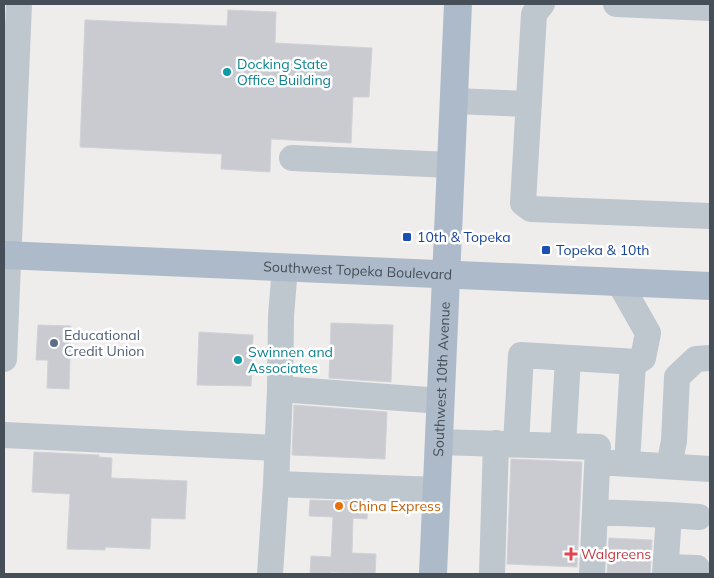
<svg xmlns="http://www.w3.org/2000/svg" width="714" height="578" viewBox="0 0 714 578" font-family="Mulish,sans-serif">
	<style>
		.building { fill: #cacbd1; stroke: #d0d2d7 }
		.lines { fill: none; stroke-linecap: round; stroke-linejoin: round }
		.minor { stroke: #bec6ce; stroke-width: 26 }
		.major { stroke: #adbaca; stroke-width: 28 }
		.culture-dot { fill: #0f9aa8; stroke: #fff; stroke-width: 2 }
		.transit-dot { fill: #1a4fb4; stroke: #fff; stroke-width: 2 }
		.service-dot { fill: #5c6f8a; stroke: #fff; stroke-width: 2 }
		.food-dot { fill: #e8710a; stroke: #fff; stroke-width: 2 }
		.health-dot { fill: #e0444e; stroke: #fff; stroke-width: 2 }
		.labels { text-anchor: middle; stroke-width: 5; stroke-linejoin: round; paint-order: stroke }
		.culture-label { font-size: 14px; fill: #0d838f; stroke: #fff; text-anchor: start }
		.transit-label { font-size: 14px; fill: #164399; stroke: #fff; text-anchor: start }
		.street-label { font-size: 14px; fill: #464e58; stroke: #fff }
		.service-label { font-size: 14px; fill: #4e5e75; stroke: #fff; text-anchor: start }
		.food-label { font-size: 14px; fill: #c56008; stroke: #fff; text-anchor: start }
		.health-label { font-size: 14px; fill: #be3a42; stroke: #fff; text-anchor: start }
	</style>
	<rect width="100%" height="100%" fill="#efecec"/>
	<path class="building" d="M228,10L276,12L275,43L372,48L369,97H353L351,143L271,139L270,172L221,169L222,154L80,147L85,20L227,26Z
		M331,323L393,325L391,382L329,378Z
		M38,325L71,326L69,389L47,388L48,360H36Z
		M199,332L253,335L251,386L197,385Z
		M294,405L387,412L385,459L292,455Z
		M34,452L99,455V457L112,458L111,478L187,481L185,519L151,518L150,549L105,547V550L67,549L70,494L32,492Z
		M511,459L582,462L577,567L507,564Z
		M310,500L368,502L367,519L353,518L352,553L376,554L375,574L331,572V574H310L311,556L331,557L333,517L309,516Z
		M609,538L652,540L650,574H607Z"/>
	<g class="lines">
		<path class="minor" d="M542,4L534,14L523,203L531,209L710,216
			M616,4L710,8
			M454,101L529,104
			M292,158L451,165
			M285,267L281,316L280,389L441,401
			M4,359L19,4
			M280,389L276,484L437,490
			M4,435L277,448
			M439,442L598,447L592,574
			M516,444L521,355L637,362L643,358L648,333L619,282
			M563,446L568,358
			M598,462L710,469
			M627,463L633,362
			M669,466L674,441L677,377L696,359L710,358
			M595,512L669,515L665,574
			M669,515L699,517
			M666,567L697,568
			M270,574L276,484
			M492,574L496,443"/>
		<g class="major">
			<path id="s1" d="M4,255L710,286"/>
			<path id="s2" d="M433,574L458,4"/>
		</g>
	</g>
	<g class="culture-dot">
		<circle cx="227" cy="72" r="5"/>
		<circle cx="238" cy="360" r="5"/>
	</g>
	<g class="transit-dot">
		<rect x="402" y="232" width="10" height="10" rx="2.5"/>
		<rect x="541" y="245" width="10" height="10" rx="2.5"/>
	</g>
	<circle class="service-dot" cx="54" cy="343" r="5"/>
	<circle class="food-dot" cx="339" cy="506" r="5"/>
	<path class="health-dot" d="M568.5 546.5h5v5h5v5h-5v5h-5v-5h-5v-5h5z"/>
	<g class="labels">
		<g class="culture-label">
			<text x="237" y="69">Docking State<tspan x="237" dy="16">Office Building</tspan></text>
			<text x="248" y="357">Swinnen and<tspan x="248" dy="16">Associates</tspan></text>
		</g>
		<g class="transit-label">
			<text x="417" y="242">10th &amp; Topeka</text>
			<text x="556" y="255">Topeka &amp; 10th</text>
		</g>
		<g class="street-label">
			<text dy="5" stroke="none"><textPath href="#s1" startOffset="354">Southwest Topeka Boulevard</textPath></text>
			<text dy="5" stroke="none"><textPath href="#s2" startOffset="195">Southwest 10th Avenue</textPath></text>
		</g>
		<g class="service-label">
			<text x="64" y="340">Educational<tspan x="64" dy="16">Credit Union</tspan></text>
		</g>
		<g class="food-label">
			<text x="349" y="511">China Express</text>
		</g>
		<g class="health-label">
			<text x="581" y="559">Walgreens</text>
		</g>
	</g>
	<rect width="714" height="578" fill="none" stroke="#464e58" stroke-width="10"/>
</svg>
